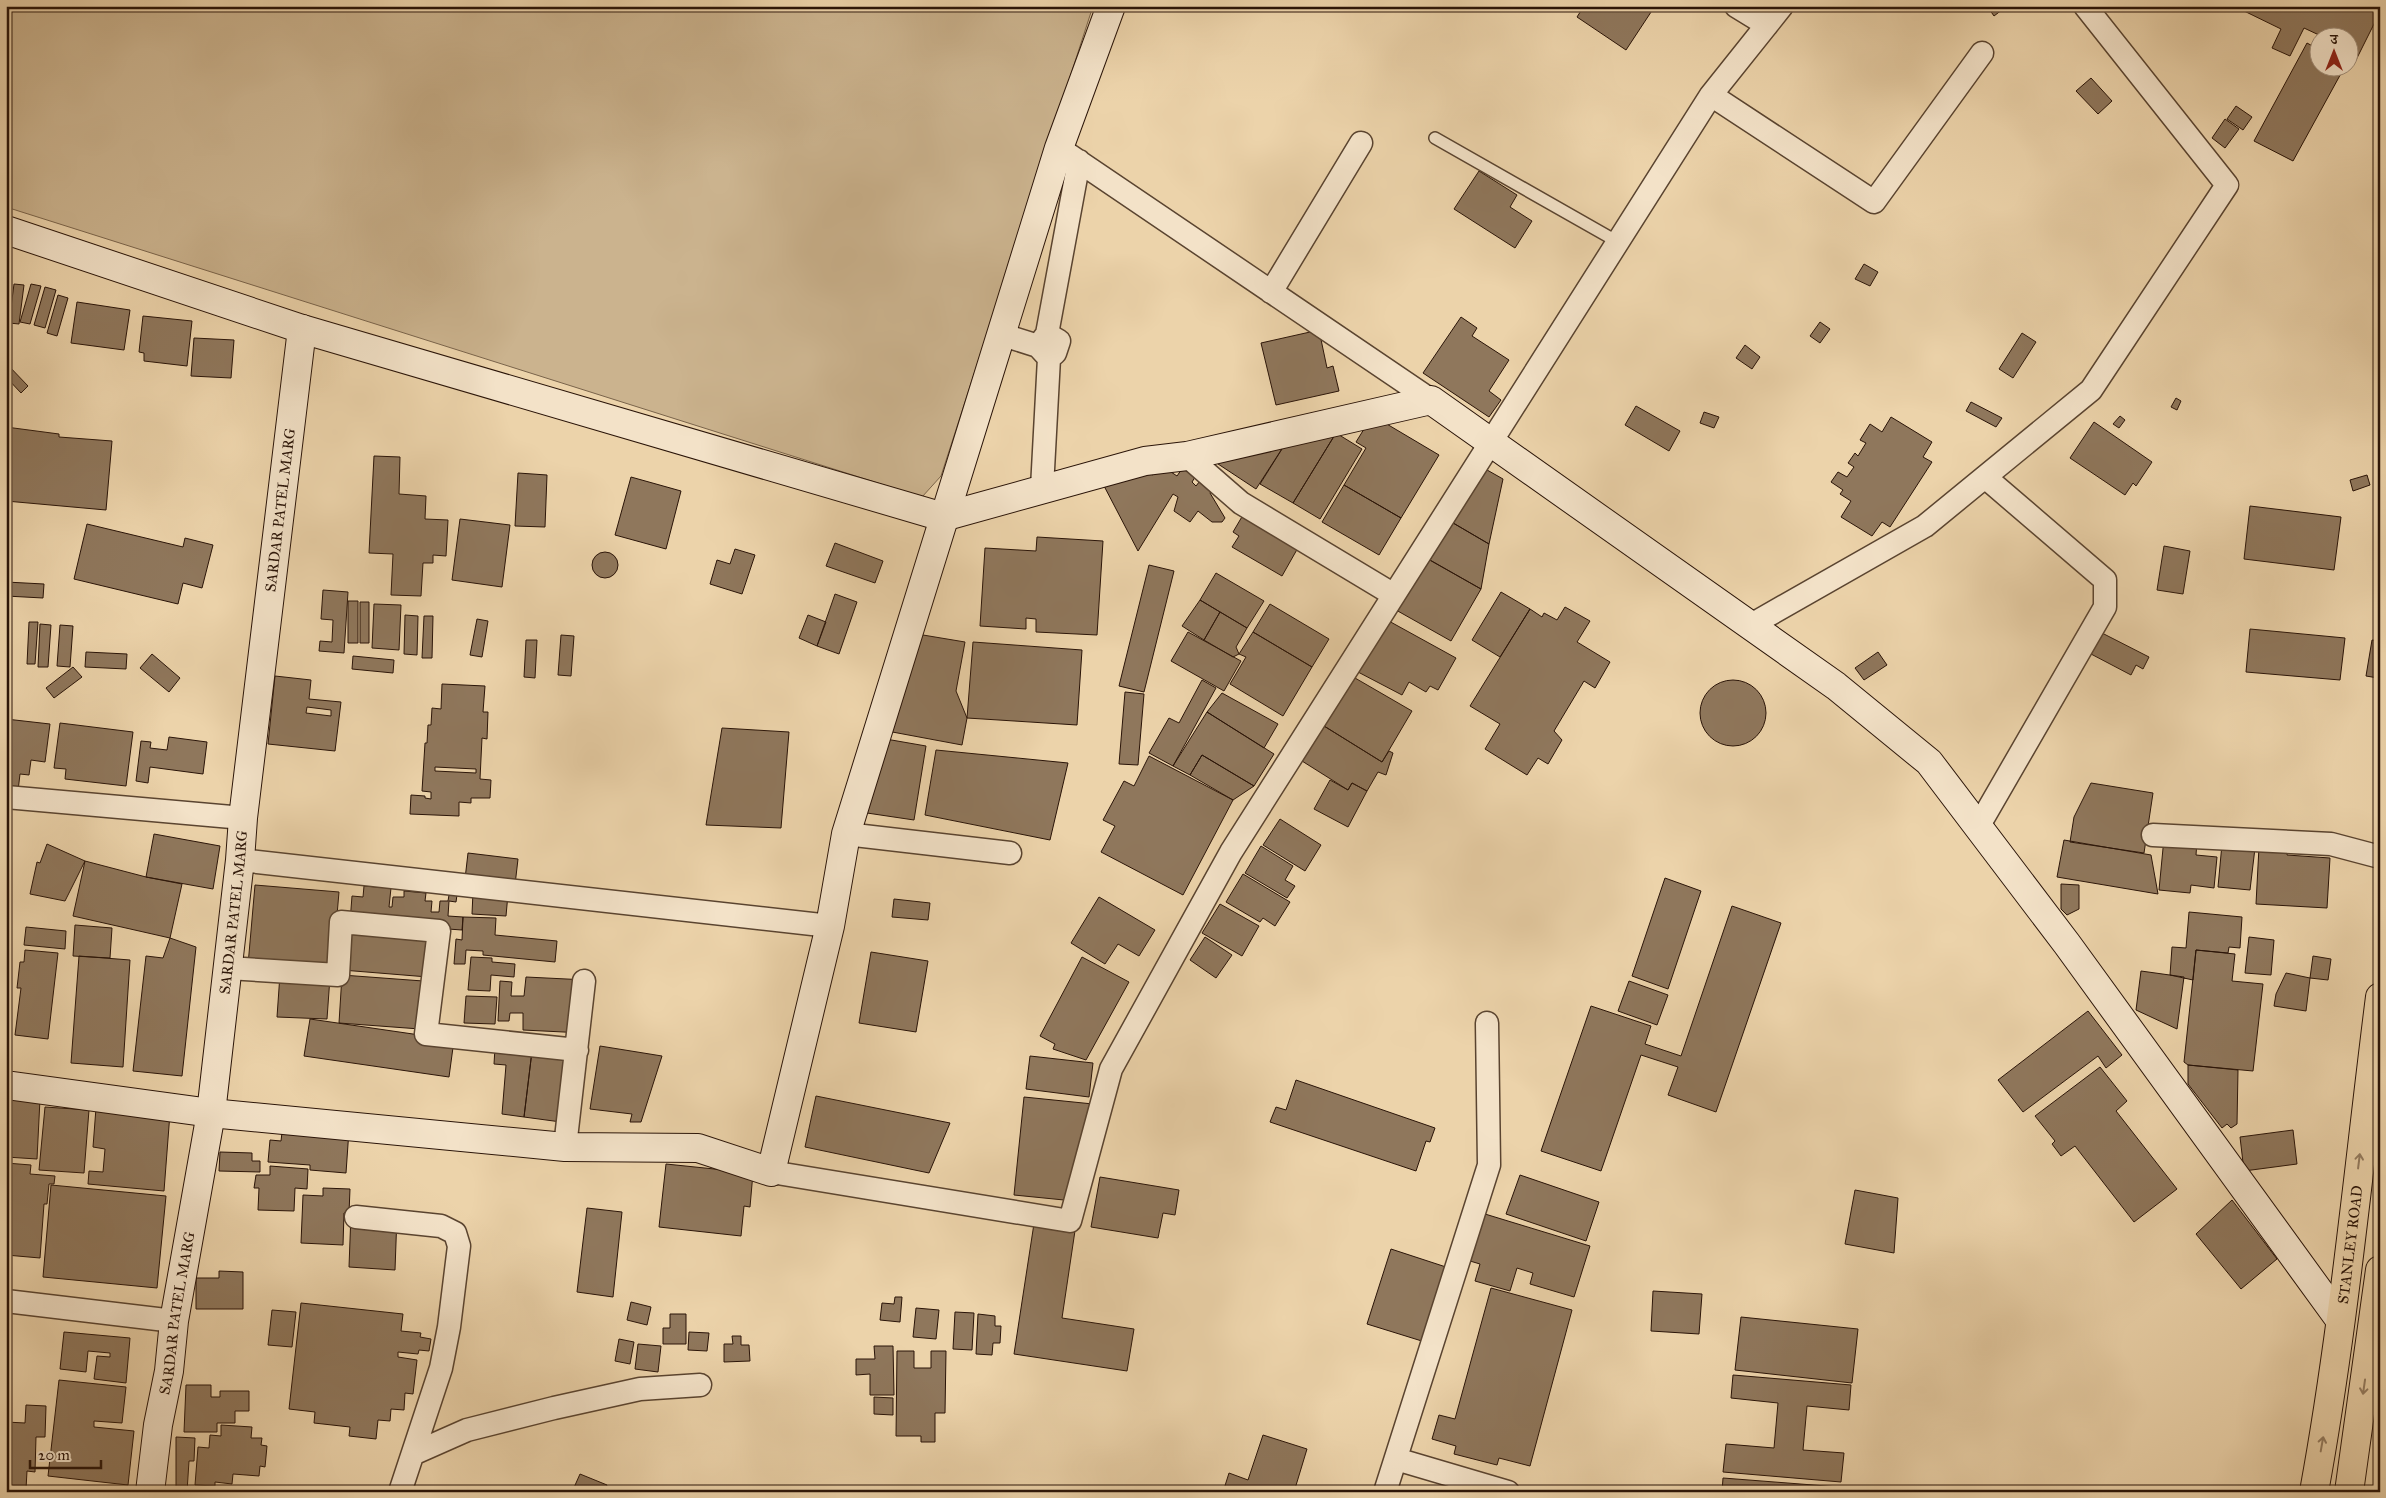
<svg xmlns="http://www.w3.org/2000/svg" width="2386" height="1498" viewBox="0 0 2386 1498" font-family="'IM FELL Great Primer','Noto Serif Devanagari',serif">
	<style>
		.green { fill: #cbb38e; stroke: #7a644b }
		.building { fill: #8f775c; stroke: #2a1408; fill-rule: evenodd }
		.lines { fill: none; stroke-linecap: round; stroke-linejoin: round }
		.lane-casing { stroke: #5a4430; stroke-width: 14 }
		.street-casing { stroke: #5a4430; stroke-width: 25 }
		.secondary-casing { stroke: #2a1408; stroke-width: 30 }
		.primary-casing { stroke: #2a1408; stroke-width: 30 }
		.lane { stroke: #f3e2c8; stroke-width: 11 }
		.street { stroke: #f3e2c8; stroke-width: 22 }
		.secondary { stroke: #f3e2c8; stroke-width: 28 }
		.primary { stroke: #ecd3aa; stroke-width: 28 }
		.oneway { stroke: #957d61 }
		.labels { text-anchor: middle; stroke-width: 4; stroke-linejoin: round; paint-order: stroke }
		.street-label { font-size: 15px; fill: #2a1408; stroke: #f3e2c8 }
	</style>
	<rect width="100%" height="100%" fill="#ecd3aa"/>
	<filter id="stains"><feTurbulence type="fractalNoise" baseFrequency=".004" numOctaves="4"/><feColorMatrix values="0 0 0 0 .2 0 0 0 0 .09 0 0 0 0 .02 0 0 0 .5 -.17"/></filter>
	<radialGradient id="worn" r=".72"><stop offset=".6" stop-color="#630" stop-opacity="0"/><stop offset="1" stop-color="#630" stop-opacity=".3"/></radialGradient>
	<path class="green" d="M6,6H1093L941,476L922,497L6,207Z"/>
	<path class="building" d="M1584,6H1655L1626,50L1577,17Z
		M1987,6H2007L1994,16Z
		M2241,6H2380V12L2355,62L2348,59V38H2318V45L2315,43L2319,35L2304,28L2290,56L2272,48L2281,29L2240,9Z
		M2307,43L2318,49V68H2344L2293,161L2254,141Z
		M2091,78L2112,101L2098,114L2076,91Z
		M2236,106L2252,117L2243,130L2227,119Z
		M2225,119L2239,129L2225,148L2212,138Z
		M1479,171L1517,195L1510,207L1532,221L1515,248L1454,209Z
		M1864,264L1878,272L1870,286L1855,279Z
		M6,284L11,285L6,311Z
		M14,284L24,285L19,324L9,323Z
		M31,284L41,286L30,324L20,322Z
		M45,287L56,290L45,328L34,325Z
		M58,295L68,298L57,336L47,333Z
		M77,302L130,310L124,350L71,343Z
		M143,316L192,321L187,366L144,361V353L139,352Z
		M1461,317L1477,328L1472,336L1509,360L1489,391L1501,400L1489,417L1423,373Z
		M1820,322L1830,329L1820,343L1810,336Z
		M1319,330L1327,368L1333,366L1339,391L1276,405L1261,343Z
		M2022,333L2036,342L2013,378L1999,369Z
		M194,338L234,340L231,378L191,376Z
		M1745,345L1760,357L1752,369L1736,358Z
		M6,363L28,386L21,393L6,377Z
		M2176,398L2181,401L2177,410L2171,407Z
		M1971,402L2002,418L1996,427L1966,411Z
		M1636,406L1680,431L1669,451L1625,425Z
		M1704,412L1719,417L1714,428L1700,423Z
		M2120,416L2125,420L2119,428L2113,424Z
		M1891,417L1932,442L1923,457L1932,462L1890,527L1882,522L1872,536L1841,517L1851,501L1840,494L1843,490L1831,482L1838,472L1847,477L1854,467L1848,463L1855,453L1858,456L1866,443L1860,440L1870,424L1882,432Z
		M1380,420L1439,455L1401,518L1344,485L1366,448L1356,442L1369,421Z
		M2094,422L2152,462L2136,486L2133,483L2125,495L2070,458Z
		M6,427L59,434V437L112,441L106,510L6,501Z
		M1336,433L1293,503L1260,484L1287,441Z
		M1336,433L1362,449L1320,519L1293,503Z
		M1287,441L1256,489L1212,460Z
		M374,456L400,457L399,494L426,496L425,519L448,520L446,556L433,555V563H423L421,596L391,595L393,554L369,553Z
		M1145,461L1152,475L1165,468L1177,476L1186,463L1199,471L1192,482L1196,486L1203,477L1215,485L1210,493L1225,518L1222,522H1212L1198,511L1190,522L1174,511L1178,497L1173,494L1138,551L1103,484Z
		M1480,466L1503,479L1489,544L1448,520Z
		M518,473L547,475L545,527L515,526Z
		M2367,475L2370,485L2353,491L2350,480Z
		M631,477L681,491L666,549L615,535Z
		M1344,485L1401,518L1379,555L1322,522Z
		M2250,506L2341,517L2334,570L2244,559Z
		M1243,515L1299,546L1282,576L1232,547L1239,536L1233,532Z
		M460,519L510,525L502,587L452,580Z
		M1448,520L1489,544L1481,589L1430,560L1439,545L1434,542Z
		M87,524L183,547L185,538L213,545L202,588L183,583L178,604L74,579Z
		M1037,537L1103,541L1097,635L1036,632V619L1026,618V629L980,626L985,548L1036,551Z
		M835,543L883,561L875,583L826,566Z
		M2164,546L2190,551L2183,594L2157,590Z
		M735,549L755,555L742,594L710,584L717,560L730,564Z
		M592 565a13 13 0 1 1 26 0a13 13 0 1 1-26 0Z
		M1426,558L1481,589L1451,641L1396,610Z
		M1149,565L1174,571L1144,692L1119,686Z
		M1216,573L1264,601L1247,628L1200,600Z
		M6,582L44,584L43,598L6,596Z
		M323,590L348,592L344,653L319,651L320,641L332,642L333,620L321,619Z
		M1501,592L1530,609L1500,657L1472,640Z
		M835,594L857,602L839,654L817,646Z
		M1200,600L1220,612L1204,640L1182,626Z
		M348,601H358V643H348Z
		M360,602H369V643H360Z
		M374,604L401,605L399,650L372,648Z
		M1270,604L1329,639L1312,667L1253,632Z
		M1565,607L1590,621L1577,642L1610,662L1595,688L1584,681L1554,731L1562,740L1548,764L1538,758L1527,775L1485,749L1500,724L1470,706L1530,609L1542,617L1544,613L1557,620Z
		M1220,612L1247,628L1236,647L1239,654L1233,657L1204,640Z
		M405,615L418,616L417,655L404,654Z
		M808,615L826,622L817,646L799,638Z
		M424,616H433L432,658H422Z
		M477,619L488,621L482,657L470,655Z
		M1387,620L1456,658L1438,690L1430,686L1426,692L1409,682L1402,695L1358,672Z
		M29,622H38L35,664H27Z
		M40,624L51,625L48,667H38Z
		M60,625L73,626L70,667L57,666Z
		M2250,629L2345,638L2340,680L2246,672Z
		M1188,632L1241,661L1224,691L1171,661Z
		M1253,632L1312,667L1283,716L1230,684L1246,657L1239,654Z
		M2102,633L2149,657L2143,669L2136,665L2131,675L2091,654Z
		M917,634L965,642L956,691L967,718L962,745L887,731Z
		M561,635L574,636L571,676L558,675Z
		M526,640H537L535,678L524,677Z
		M2372,640L2380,641L2378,678L2366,676Z
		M973,642L1082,650L1077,725L967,718Z
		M86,652L127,654L126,669L85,667Z
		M1878,652L1887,665L1864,680L1855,668Z
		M152,654L180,678L169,692L140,668Z
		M353,656L394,660L393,673L352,669Z
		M73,667L82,677L54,698L46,688Z
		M275,676L311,680L309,699L341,702L335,751L268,744ZM307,707L331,710V716L306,713Z
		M1355,678L1412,711L1382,762L1324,726Z
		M1202,680L1216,688L1173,766L1149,753L1169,718L1179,723Z
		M1700 713a33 33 0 1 1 66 0a33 33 0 1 1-66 0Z
		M442,684L485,686L483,712H488L487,739L482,738L480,779L491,780L490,798H471V803L459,802V816L410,814L411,795L425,796V798L431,799V792L422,791L425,743H427L428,725H431L432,708L441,709ZM435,767L476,769V773L435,771Z
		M1125,692L1144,694L1138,765L1119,764Z
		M1222,693L1278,724L1264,748L1207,712Z
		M1207,712L1274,754L1254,786L1202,755L1190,775L1173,766Z
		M6,719L50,724L45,762L31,760L29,775L20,774L18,791L6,790Z
		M60,723L133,732L126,786L65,779L66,769L54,768Z
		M1324,726L1382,762L1389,751L1393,753L1386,775L1378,772L1367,791L1352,783L1348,790L1302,761Z
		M722,728L789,732L781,828L706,825Z
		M169,737L207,742L203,774L150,767L148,783L136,781L141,741L151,742L150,748L167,750Z
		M880,738L926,746L914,820L867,813Z
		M936,750L1068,763L1050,840L925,815Z
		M1202,755L1254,786L1233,800L1190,775Z
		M1149,756L1233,800L1183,895L1101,852L1115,826L1103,820L1124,781L1134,786Z
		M1330,780L1348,790L1352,783L1367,791L1348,827L1314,809Z
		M2091,783L2153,793L2144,853L2070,842L2074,817Z
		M1280,819L1321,845L1305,871L1263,845Z
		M154,834L220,846L213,889L146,877Z
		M2164,838L2197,841L2196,855L2217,857L2214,888L2191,885L2190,893L2159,890Z
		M2064,840L2151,855L2158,894L2057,877Z
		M47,844L85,861L65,901L30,894L37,862L40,863Z
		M2222,844L2255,848L2250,890L2218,887Z
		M1261,846L1293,866L1285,880L1295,886L1287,898L1245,873Z
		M2259,847L2288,848L2287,855L2330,858L2327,908L2256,904Z
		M468,853L518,859L515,885L465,879Z
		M85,861L146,877L182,884L170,938L73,916Z
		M1243,874L1290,902L1275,926L1263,918L1260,922L1226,902Z
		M1665,878L1701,891L1668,989L1632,976Z
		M2061,884L2079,885V909L2067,915L2061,909Z
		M255,885L339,892L332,973L248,965Z
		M364,886L391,888L389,907H392L393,897H404V891L426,893L425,901H432L431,912H439L440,901H448L449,895H457L456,902L449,901L448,916L463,917L462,930L350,922L352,896L363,897Z
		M473,892L508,894L506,916L472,914Z
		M1099,897L1155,930L1139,956L1118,944L1105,964L1071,943Z
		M894,899L930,903L928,920L892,917Z
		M1220,904L1259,926L1242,956L1202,933Z
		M1732,906L1781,923L1716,1112L1668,1095L1678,1067L1641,1055L1601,1171L1541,1151L1591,1006L1651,1026L1645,1044L1681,1056Z
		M2189,912L2242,917L2240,948L2229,947L2228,953L2196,950L2193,980L2170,975L2172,947L2186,948Z
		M463,917L496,918L495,935L557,941L555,962L483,955V951L466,950L465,964H454L456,939L462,940Z
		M75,925L112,928L110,958L73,956Z
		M346,926L432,934L428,977L342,970Z
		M26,927L66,931L65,949L24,945Z
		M1205,937L1232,955L1216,978L1190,960Z
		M2249,937L2274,940L2271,975L2245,973Z
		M170,938L196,947L182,1076L133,1071L146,956L163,958Z
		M25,950L58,953L48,1039L15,1035L21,988H17L20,962H24Z
		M2196,950L2235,954L2232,981L2263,984L2253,1071L2188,1065L2184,1062Z
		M871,952L928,961L916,1032L859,1023Z
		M79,956L130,960L123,1067L71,1063Z
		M2313,956L2331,959L2328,980L2310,978Z
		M471,957L492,958V962L515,964L514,977L491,975L490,991L468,990Z
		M1082,957L1129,982L1086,1060L1053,1049L1055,1044L1040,1036Z
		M2141,971L2184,977L2177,1029L2136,1010Z
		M2286,973L2310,978L2306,1011L2274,1006L2276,994Z
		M280,974L330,977L327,1019L277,1017Z
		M342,975L423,981L420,1029L339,1023Z
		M526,977L587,980L584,1033L523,1030V1013H510L509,1021H498L500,981L512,982L511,996H524Z
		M1629,981L1668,995L1657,1025L1618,1011Z
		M466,996L497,997L495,1024L464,1023Z
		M2088,1011L2122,1055L2106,1068L2098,1056L2023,1112L1998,1080Z
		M310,1019L454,1040L449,1077L304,1056Z
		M600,1046L662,1056L641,1122H630L632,1114L590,1109Z
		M495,1048L532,1051L524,1117L502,1114L506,1065L494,1064Z
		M532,1051L569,1056L561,1122L524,1117Z
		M1030,1056L1093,1063L1089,1097L1026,1089Z
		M2188,1065L2238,1070L2237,1124L2231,1128L2227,1124L2222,1128L2188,1084Z
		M2100,1067L2127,1101L2116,1111L2177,1189L2134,1222L2075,1146L2061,1156L2052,1144L2055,1141L2035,1116Z
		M1296,1080L1435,1128L1430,1142L1426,1141L1416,1171L1270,1122L1276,1107L1286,1110Z
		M816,1096L950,1123L929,1173L805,1147Z
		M6,1097L40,1099L37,1159L6,1157Z
		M1024,1097L1093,1104L1074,1201L1014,1195Z
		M45,1107L89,1110L84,1173L39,1170Z
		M96,1108L170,1113L164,1191L88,1184L89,1171L103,1172L105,1149L93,1147Z
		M283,1124L349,1130L346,1173L310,1170V1165L268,1162L270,1140L281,1141Z
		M2293,1130L2297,1164L2244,1171L2240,1137Z
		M220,1152L252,1153V1161H260V1172L219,1171Z
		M6,1163L31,1165L30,1174L55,1176L54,1184H49L47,1204H44L40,1258L6,1255Z
		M666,1164L753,1173L750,1207L744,1206L741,1236L659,1227Z
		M270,1166L308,1169L307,1189L295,1188L294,1211L258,1210L259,1188H254L256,1175H270Z
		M1520,1175L1599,1202L1586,1241L1506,1214Z
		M1100,1177L1179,1190L1175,1215L1163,1213L1158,1238L1091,1227Z
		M51,1185L166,1196L157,1288L43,1277Z
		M323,1188L350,1189L349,1213H344L343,1245L301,1243L303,1195L323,1196Z
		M1855,1190L1898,1198L1894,1253L1845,1244Z
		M2232,1200L2277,1259L2241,1289L2196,1234Z
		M587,1208L622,1212L613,1297L577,1292Z
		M351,1213L397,1215L395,1270L349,1267Z
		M1485,1214L1590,1246L1574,1297L1530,1284L1533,1273L1517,1268L1510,1291L1475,1281L1480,1264L1470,1261Z
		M1035,1217L1076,1224L1062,1318L1134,1329L1127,1371L1014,1354Z
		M1391,1249L1449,1268L1425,1342L1367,1324Z
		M219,1271L243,1272V1309H196V1278H219Z
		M1491,1288L1572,1310L1530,1466L1499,1458L1497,1465L1454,1454L1456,1446L1432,1439L1439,1415L1455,1419Z
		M1653,1291L1702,1294L1699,1334L1651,1331Z
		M895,1297H902L900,1322L880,1320L882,1303L894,1304Z
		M631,1302L651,1307L647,1325L627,1320Z
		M301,1303L403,1314L401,1331L421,1333L420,1337L431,1339L429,1351L419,1350L418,1354L398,1352V1357L417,1360L413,1394L405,1393L404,1410L391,1409L390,1421L378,1420L376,1439L349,1436L350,1427L314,1423L315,1412L289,1409Z
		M916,1308L939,1310L936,1339L913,1337Z
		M272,1310L296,1312L292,1347L268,1345Z
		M955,1312L974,1313L972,1350L953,1349Z
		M670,1314H686V1344H663V1328H670Z
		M978,1314L995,1316V1326H1001L1000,1343H993L992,1355L976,1354Z
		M1741,1317L1858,1329L1852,1383L1735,1370Z
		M64,1332L130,1338L126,1383L94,1379L97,1356L110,1357V1353L88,1351L86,1372L60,1369Z
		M689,1332L709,1333L707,1351L688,1350Z
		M732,1336H741V1345H749L750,1361L724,1362V1344H733Z
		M619,1339L634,1342L630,1364L615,1361Z
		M638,1344L661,1346L658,1372L635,1369Z
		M874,1346H893L894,1395H870V1374L856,1375V1359H875Z
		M897,1351H914V1368H931V1351H946L945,1413H935V1442H921V1436H896Z
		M1733,1375L1851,1385L1849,1410L1807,1406L1803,1450L1844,1453L1841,1482L1723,1472L1726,1444L1774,1448L1778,1403L1731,1398Z
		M59,1380L126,1387L122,1423L94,1421V1427L134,1431L128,1485L48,1476Z
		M186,1385H211V1397H220V1391H249V1411H235V1423H217V1432H184Z
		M874,1397L893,1398V1415L874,1414Z
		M26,1405L46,1406L45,1437H36L35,1472L27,1471L26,1489H20V1492H6V1422L25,1423Z
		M221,1425L252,1427L251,1438H262L261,1445L267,1446L265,1467L260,1466L259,1476L233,1474L232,1484L215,1482V1486L195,1485L198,1447L209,1448L210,1435L221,1436Z
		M1263,1435L1307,1449L1294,1492H1223L1229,1473L1248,1480Z
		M176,1437L195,1438L194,1461H189L187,1492H176Z
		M580,1474L607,1485L604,1492H572Z
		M1723,1478L1839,1487L1838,1492H1722Z"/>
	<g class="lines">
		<defs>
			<path id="lane" d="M1435,138L1618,242"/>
			<path id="street" d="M1736,6L1767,25
				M1711,95L1874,202L1982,53
				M1059,148L1431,400
				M1271,292L1361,143
				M1000,334L1038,346
				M1047,334L1079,161
				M1187,456L1241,503L1394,595
				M1042,488L1049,358L1055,353L1059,341L1047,334L1038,346L1049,358
				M1751,625L1925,526L2091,390L2227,185L2085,6
				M6,797L243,818
				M1978,827L2105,607V580L1985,477
				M846,834L1010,853
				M2153,835L2331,844L2380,857
				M240,860L830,926
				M228,968L338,975L341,922L439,931L426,1034L577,1050
				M565,1147L584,981
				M771,1172L1070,1221L1111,1069L1231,852L1711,95L1782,6
				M356,1217L441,1226L455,1233L459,1246L449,1327L441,1368L400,1492
				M6,1301L174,1321
				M415,1453L467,1430L554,1408L640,1389L700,1385
				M1396,1459L1508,1492
				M1385,1492L1489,1165L1487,1023"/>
			<g id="secondary">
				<path d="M6,230L302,329L943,517L1145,461L1187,456L1431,400L1836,686L1929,762L2067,944L2340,1320"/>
				<path d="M6,1085L211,1113L565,1147L698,1148L771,1172L830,926L846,834L1059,148L1111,6"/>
				<path id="s1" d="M150,1492L158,1425L169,1371L174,1321L211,1113L240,860L243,818L302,329"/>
			</g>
			<g id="primary">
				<path id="s2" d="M2314,1492C2344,1328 2359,1162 2380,997"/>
				<path d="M2349,1492L2380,1270"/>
			</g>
		</defs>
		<use href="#lane" class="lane-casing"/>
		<use href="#street" class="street-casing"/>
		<use href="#secondary" class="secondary-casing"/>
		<use href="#primary" class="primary-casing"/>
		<use href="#lane" class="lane"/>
		<use href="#street" class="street"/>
		<use href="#secondary" class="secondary"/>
		<use href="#primary" class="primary"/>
	</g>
	<defs><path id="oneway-shaft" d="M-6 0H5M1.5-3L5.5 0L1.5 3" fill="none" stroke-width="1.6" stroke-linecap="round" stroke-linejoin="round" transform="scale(1.25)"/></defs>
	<g class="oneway">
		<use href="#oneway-shaft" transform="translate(2359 1161) rotate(-83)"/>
		<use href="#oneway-shaft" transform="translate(2364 1387) rotate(98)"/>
		<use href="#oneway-shaft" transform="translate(2322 1444) rotate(-80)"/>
	</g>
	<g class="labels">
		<g class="street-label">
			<text dy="5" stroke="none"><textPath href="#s1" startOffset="991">SARDAR PATEL MARG</textPath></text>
			<text dy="5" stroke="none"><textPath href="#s1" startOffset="586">SARDAR PATEL MARG</textPath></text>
			<text dy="5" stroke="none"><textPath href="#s2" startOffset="250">STANLEY ROAD</textPath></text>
			<text dy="5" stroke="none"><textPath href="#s1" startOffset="181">SARDAR PATEL MARG</textPath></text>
		</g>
	</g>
	<rect width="2386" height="1498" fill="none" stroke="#ecd3aa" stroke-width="25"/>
	<rect x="8" y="8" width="2371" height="1483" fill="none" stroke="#2a1408" stroke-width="2.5"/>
	<rect x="12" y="12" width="2361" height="1473" fill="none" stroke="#2a1408"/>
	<g transform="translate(2334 52)"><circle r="24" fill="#f3e2c8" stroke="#a3907b"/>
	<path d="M0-4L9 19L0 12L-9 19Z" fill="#8f2418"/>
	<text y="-8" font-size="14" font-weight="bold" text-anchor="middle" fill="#2a1408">उ</text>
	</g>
	<path d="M30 1460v8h71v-8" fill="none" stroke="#2a1408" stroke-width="2.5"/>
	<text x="38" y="1460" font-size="15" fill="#2a1408" stroke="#f3e2c8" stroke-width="4" paint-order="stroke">20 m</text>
	<rect width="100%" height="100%" filter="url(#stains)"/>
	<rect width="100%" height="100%" fill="url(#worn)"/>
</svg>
